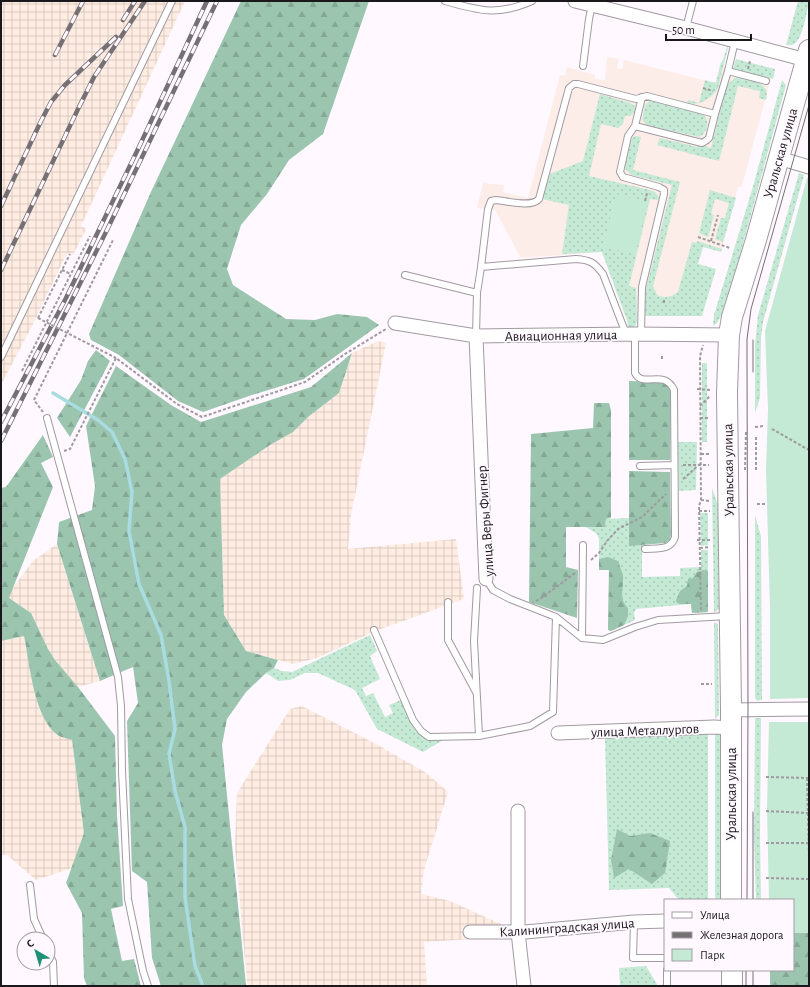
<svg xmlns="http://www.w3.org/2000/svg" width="810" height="987" viewBox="0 0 810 987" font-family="'Alegreya Sans',sans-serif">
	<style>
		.industrial { fill: url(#industrial-grid) }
		.education { fill: #fcede8 }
		.grass { fill: url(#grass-dots) }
		.forest { fill: url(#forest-firs) }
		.green { fill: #c4e9d5 }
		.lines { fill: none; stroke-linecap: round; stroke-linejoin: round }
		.stream { stroke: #a8dce1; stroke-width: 3.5 }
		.lane-casing { stroke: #a19aa1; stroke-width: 8 }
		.street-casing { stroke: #a19aa1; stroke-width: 15 }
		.primary-casing { stroke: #a19aa1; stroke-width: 22 }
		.path { stroke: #9f9a9f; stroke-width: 2; stroke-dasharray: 3 2; stroke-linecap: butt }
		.lane { stroke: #fff; stroke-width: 6 }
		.street { stroke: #fff; stroke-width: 13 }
		.primary { stroke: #fff; stroke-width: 20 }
		.tram { stroke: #747074; stroke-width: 1 }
		.rail-casing { stroke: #747074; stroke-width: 4.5 }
		.rail { stroke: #fff8ff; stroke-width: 3; stroke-dasharray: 9; stroke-linecap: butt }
		.path-bridge { stroke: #9f9a9f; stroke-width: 2; stroke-dasharray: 3 2; stroke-linecap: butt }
		.labels { text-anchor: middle; stroke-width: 3.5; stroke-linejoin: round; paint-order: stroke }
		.street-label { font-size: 14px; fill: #1a181a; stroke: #fff8ff }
	</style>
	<defs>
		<pattern id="industrial-grid" width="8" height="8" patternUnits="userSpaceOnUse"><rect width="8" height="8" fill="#ffece2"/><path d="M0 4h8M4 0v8" fill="none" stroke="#dacac1"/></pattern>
		<pattern id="grass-dots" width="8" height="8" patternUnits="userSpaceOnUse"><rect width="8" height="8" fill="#c4e9d5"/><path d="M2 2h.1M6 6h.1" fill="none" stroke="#a8c7b6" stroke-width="1.8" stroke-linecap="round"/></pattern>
		<pattern id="forest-firs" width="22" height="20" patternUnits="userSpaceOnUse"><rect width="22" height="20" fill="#9bc5af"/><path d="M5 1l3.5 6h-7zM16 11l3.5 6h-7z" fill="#85a896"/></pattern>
	</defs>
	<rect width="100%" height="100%" fill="#fff8ff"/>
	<path class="industrial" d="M1,1H185L81,226L86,229L73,255L67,253L34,322L1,385Z
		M378,341L386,343L351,515L348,549L456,539L464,599L378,630L317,658L293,664L246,651L224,615L220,479L270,445L293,432L308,417L339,393L352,353Z
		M57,544L100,681L78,687L55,660L48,649L31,613L9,598L12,589L33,561Z
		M24,636L38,706L47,724L56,734L72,740L84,833L72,868L36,880L7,855H1V641Z
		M302,706L374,743L425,772L448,792L424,870L421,894L450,901L501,924L489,938L424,942L427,986H250L247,983L235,848L237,793L290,709Z"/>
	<path class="education" d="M607,57L619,59L617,68L622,69L624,60L715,83L720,65L771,78L742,186V187H738L722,249L720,251L703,247L698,264L715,269L702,314H624L602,252L521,258L495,210L477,208L483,183L504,185L503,192L528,198L560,75L565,76L567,67L595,75V79L605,80Z"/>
	<path class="grass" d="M798,1H809C807,11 803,38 795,43C793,46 789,45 786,45Z
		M728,45V48L718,88C711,99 700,106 687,103L688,100L699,103L705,80L716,83L721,62H722Z
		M736,59L775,69L773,79L733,69Z
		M736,77C750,81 771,81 766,100L759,98L760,91L738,86L719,161L657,145L660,138L697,147L700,145L711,148L726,87L728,84Z
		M782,80L786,85L740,255L721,316L717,323L713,326L714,315L752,190Z
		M600,94L630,103L634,105L636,111L630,116H625L623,124L618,128L601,124L589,176L650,190L655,192L659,197L658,200L650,199L629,286L636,288L637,321L636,325L634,327H628L627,320L602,252L562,254L569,205L542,199L550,174L583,161Z
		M651,100L704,115C710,122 707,133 699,137L646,125L642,119L645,105Z
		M636,136L641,137L633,170L680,182L653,286L657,295C666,299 670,297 678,292L692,242L697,243V241L722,249L721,252L703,247L698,264L716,269L702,316H645L644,302L645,293L672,185L632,175L625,169V165L632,138Z
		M799,173L804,175L763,322L761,338L760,398L755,413V345L758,315Z
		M710,190L736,198L723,242L715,239L721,218H725L729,203L715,199L711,214L714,215L708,237L699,233Z
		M702,363H707V442H702Z
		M678,442H697L696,490L679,491Z
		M712,488L718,505L719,609L714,613Z
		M700,513H708V545L701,546Z
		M755,515L761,536L762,700L757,701L755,698Z
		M629,518V545H642V577L680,576V568L701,567V550H708V612L692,613L691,604L636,609L634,613L635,620L611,631L608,630L609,570H599V539L597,534L586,527H605L606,519Z
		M714,622L718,624L719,715L715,719Z
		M370,635L377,651L370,656L380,679L362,688L366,696L373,693L385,717L393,713L389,705L401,700C407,713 412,732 426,738C431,740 440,739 445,739L423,752L377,729L355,690L318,673H305L290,680L278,681L266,673L274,668L282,671L292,672Z
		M755,718H761L760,836L761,900H756L754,837Z
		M708,730V900H679L669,888L609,890L605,737Z
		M715,730L720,734V900H715Z
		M646,966L658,986H620L619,968Z"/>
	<path class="forest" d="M241,1H369L323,134L289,160L267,194L241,225L227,269L233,285L286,319L315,320L337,314L367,317L379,325L304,379L252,395L203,412L178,401L119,355L91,340L89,334L150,194Z
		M96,350L110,361L70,437L57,418L81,380L88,361Z
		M352,353L339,393L308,417L293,432L270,445L220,479L224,615L246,651L278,660L274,668L266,673L246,692L227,719L222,745L246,985L247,986H161L152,958L147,882L132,871L127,721L138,703L133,667L100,681L57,544L59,522L92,510L95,486L86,426L116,366L171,405L201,422L311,387Z
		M629,381L661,382C667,384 669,386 671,391L670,460H629Z
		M594,403H609L611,410V518L606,519L605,527H566V567L578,570L577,618L529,602L531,434L593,428Z
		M43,435L53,457L41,463L53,487L9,598L31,613L48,649L55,660L78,687L115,736L117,815L123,906L111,909L122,961L134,959L141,986H87L84,978L82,913L66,883L84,833L72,740C66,738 59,737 55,733C33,713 30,664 24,636L1,641V488L6,487Z
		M629,471L670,472L671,534L670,540L665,543L629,546Z
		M608,557L618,561C619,564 623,574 623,576C624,589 618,598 628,608V616L624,625L611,631L608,630L609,570H599V559Z
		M703,570L708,571V612L692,613L691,604H680L677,603L676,600L680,591L687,586L688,579L693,578L697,572Z
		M617,829L630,836L650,833L670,841L665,873L652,884L629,869L614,878L611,860Z
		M793,933H809V986H770V970H793Z"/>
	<path class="green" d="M809,177V698L770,699V608L766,470L768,409L765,331L807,178Z
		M616,194L648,202L635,254L603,247Z
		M769,722H809V933H793V900H769L767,809Z"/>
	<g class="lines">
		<path class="stream" d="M53,393L98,420L112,432L125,459L132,492L129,531L139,584L161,635L169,681L175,729L169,754L175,791L185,827V897L195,966L203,986"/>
		<defs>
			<path id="lane" d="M445,1C480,11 498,16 532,1
				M686,28L693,1
				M583,66L589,19L592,4
				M728,71L766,81
				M635,126L702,143L707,140L709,138L715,114
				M481,267L488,209L491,201L496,200C507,201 532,208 539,199L569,88L574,84H578L636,99L647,96L715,114L728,71L735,41
				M405,275L477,293L476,336
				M477,293L481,267L576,259C590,260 594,262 603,274L626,334
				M635,334V373C643,389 664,368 674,390L675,537C671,551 657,548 645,549
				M641,334L642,287L664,194V190L659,187L623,177L620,172L628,136L635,126L642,97
				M1,357L172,1
				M47,418L118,677L121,706L122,771L128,899L143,971L148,986
				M640,466L674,465
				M477,588L474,641L479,736
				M448,602V640L476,692
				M556,617L582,638L603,640L635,627L658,620L727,616
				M374,630L413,720L421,731L429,737L479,736L530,726L553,712L556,617L510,599L493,590L486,579
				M582,638L583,545
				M30,885L34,919L43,939
				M634,922L633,958H665
				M48,951L53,962L54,986
				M667,970V986"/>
			<path id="street" d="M575,1L686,28L806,60
				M779,158L809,167
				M395,323L476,336L635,334L729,335
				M476,336L486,579
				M731,710L809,709
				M558,733L714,727L731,728
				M518,811V932L524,986
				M470,932H525L634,922L665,921"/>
			<path id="primary" d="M731,900V710L727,393L729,335L732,317L756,240L809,50
				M732,970V986"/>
		</defs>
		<use href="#lane" class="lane-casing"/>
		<use href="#street" class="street-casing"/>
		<use href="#primary" class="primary-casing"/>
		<path class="path" d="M748,69L750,61
			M703,88L713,91
			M645,201L647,193
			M698,237L730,248
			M711,241L718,215
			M62,270L71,274
			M664,303V298
			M38,318L70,254
			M662,359V356
			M22,371L90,236
			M697,389L710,390
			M700,406L710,396
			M43,412L34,400L113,240
			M700,418H710
			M755,427L764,426
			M772,429L809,450
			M756,437V470
			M64,451L70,449L116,358L177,404L202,417L305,382L345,354L386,329
			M701,454H709
			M683,465H709
			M745,470L746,432
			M683,479L700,464
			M701,500L710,501
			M757,504H765
			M699,511H710
			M697,540H710
			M700,548L710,547
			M591,560L599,553L607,541L618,529L642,517L666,494
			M536,601L543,597L575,573
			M701,610L699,506L701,500L700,356L703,345
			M701,684H712
			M766,777L809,778
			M807,778L809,857
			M766,811L808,813
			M766,843H809
			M766,878L809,879"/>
		<use href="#lane" class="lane"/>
		<use href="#street" class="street"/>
		<use href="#primary" class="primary"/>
		<path class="tram" d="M753,340V372
			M747,900L748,710L747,359V339L751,309L809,105
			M753,900V812
			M746,970V986
			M753,970V986"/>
		<defs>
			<path id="rail" d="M123,20L135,1
				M55,55L83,1
				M1,206L41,121L51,102L65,85L116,37
				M1,270L78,109L94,77L145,1
				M1,422L66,298L139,147L207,1
				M1,441L107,230L217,1"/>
		</defs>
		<use href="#rail" class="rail-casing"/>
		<use href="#rail" class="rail"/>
		<path class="path-bridge" d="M38,318L116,358"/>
	</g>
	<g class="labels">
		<g class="street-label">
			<text transform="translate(780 153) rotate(-74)" y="5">Уральская улица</text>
			<text transform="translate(561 335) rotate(-1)" y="5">Авиационная улица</text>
			<text transform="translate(728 470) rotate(-91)" y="5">Уральская улица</text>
			<text transform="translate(485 521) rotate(-94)" y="5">улица Веры Фигнер</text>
			<text transform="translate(645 730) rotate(-2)" y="5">улица Металлургов</text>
			<text transform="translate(731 794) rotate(-90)" y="5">Уральская улица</text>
			<text transform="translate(567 927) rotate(-4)" y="5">Калининградская улица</text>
		</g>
	</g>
	<rect width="810" height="987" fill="none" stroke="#1a181a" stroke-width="4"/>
	<rect x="664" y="899" width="130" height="72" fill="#fff8ff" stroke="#a39ea3"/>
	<rect x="672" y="912" width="20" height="6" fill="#ffffff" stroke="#a39ea3"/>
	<text x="700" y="919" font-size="12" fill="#1a181a">Улица</text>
	<rect x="672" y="932" width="20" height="6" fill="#747074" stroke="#a39ea3"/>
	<text x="700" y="939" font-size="12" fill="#1a181a">Железная дорога</text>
	<rect x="672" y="949" width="20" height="12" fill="#c4e9d5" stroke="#a39ea3"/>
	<text x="700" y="959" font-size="12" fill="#1a181a">Парк</text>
	<g transform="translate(36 951) rotate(322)"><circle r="19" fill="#fff8ff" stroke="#a39ea3"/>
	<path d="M0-3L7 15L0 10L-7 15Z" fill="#1c9175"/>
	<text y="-6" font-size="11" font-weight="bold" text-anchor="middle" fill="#1a181a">С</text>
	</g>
	<path d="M666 34v6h85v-6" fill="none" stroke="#1a181a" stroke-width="2"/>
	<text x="672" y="34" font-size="12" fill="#1a181a" stroke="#fff8ff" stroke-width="3" paint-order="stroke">50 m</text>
</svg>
